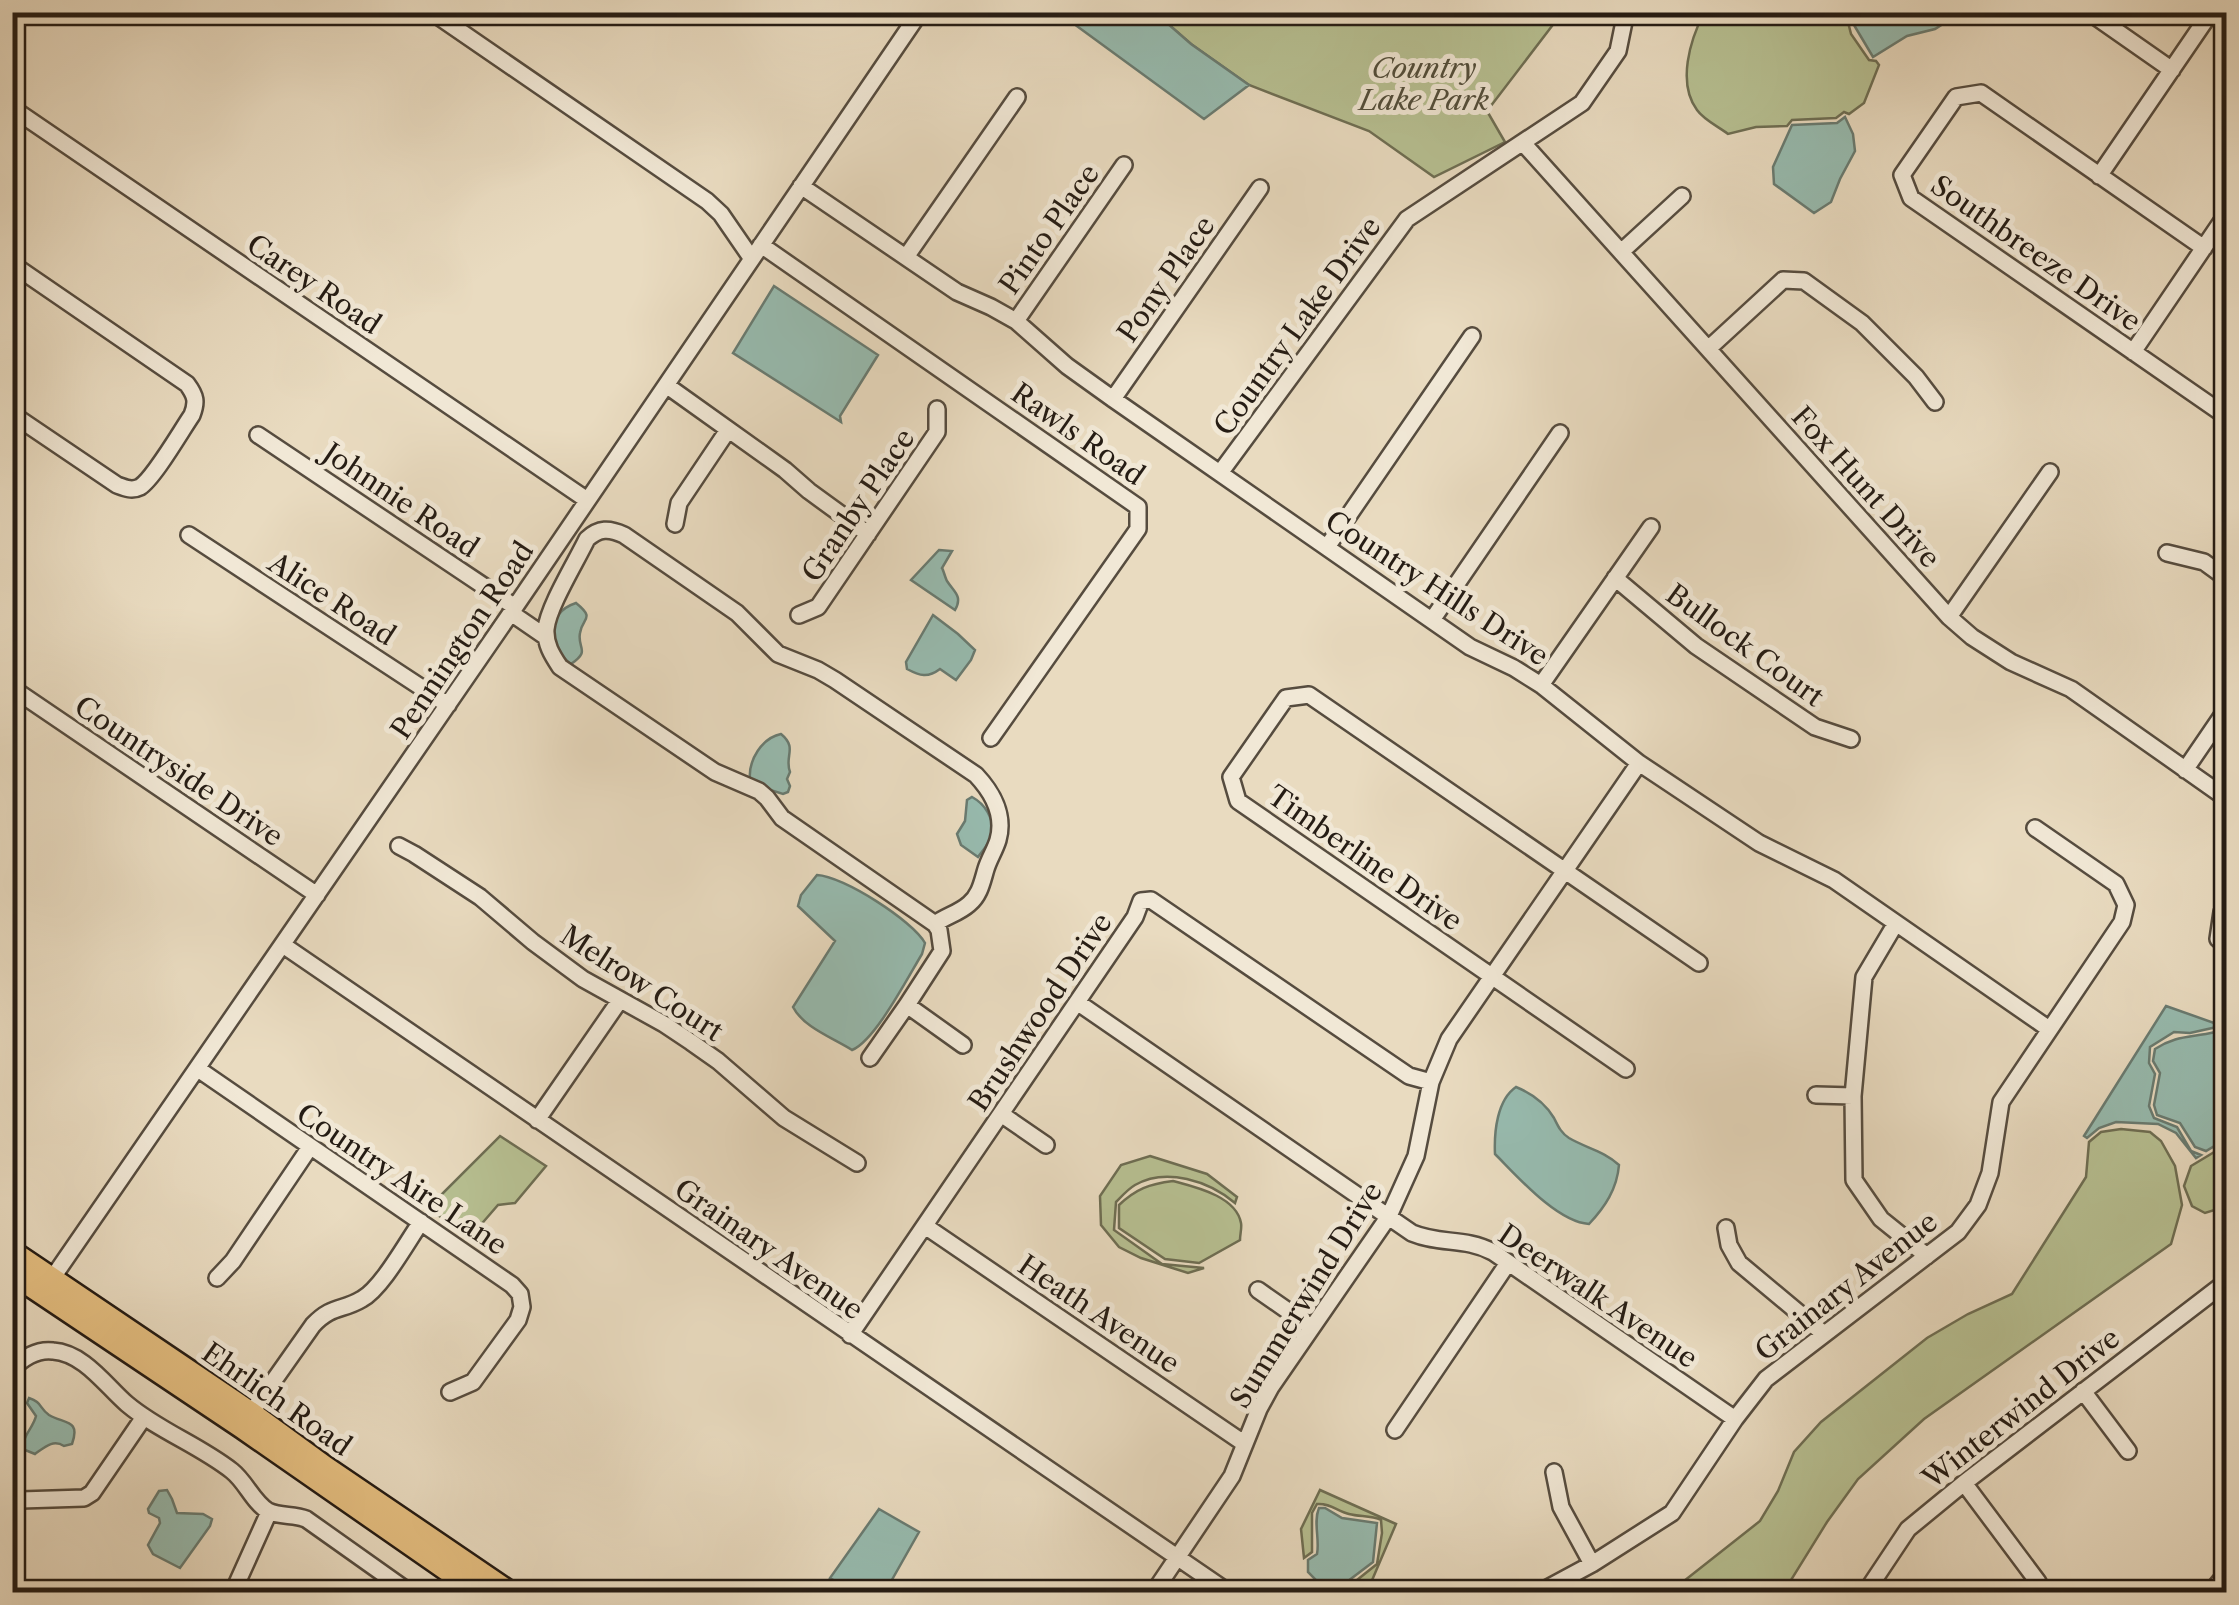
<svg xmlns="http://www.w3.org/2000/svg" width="2239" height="1605" viewBox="0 0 2239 1605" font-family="'Libre Caslon Text',serif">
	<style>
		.green { fill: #b7c092; stroke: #6e6e53; stroke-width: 2.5 }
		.water { fill: #97bbaf; stroke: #697b71; stroke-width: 2.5 }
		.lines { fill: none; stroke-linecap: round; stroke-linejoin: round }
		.minor-casing { stroke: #564c3f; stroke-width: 20 }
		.major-casing { stroke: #251c14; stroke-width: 25 }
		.minor { stroke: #f1e8d6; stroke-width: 15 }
		.major { stroke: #e4be80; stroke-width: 20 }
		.labels { text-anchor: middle; stroke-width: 10; stroke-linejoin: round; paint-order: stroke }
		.park-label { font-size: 28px; font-style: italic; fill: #514d3a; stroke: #f1e8d6 }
		.street-label { font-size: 28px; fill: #251c14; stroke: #f1e8d6 }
	</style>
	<rect width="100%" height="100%" fill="#e9dbc0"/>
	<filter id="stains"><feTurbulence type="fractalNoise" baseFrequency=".002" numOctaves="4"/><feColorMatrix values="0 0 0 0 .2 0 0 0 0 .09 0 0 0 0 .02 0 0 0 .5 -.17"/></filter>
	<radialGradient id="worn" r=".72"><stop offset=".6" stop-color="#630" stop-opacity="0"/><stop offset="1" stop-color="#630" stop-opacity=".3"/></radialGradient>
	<path class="green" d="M1158,13H1556L1555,22L1487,111L1505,142L1434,177L1369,131L1249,85L1191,44L1160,17Z
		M1704,13H1851L1853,21L1849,26L1851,34L1869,60L1876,61L1879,65L1864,103L1849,114L1844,112L1836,118L1792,120L1787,126L1756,127L1728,134C1719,127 1704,120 1697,110C1677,83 1690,40 1704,13Z
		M2121,1129L2150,1132L2161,1141L2175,1166L2182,1205L2171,1244L1924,1419L1858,1479L1827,1522L1788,1585L1779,1592H1670L1760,1521L1778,1491L1794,1452L1821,1422L1927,1338L1968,1314L2012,1294L2086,1177L2089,1142L2101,1132Z
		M500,1136L546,1166L515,1203L498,1205L472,1235L427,1209Z
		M2226,1145V1194L2221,1208L2205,1213L2192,1206L2184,1186L2191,1166Z
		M1150,1156L1207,1174L1237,1197L1235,1203C1209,1181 1166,1167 1135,1185C1128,1189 1122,1196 1116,1202L1114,1230L1162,1264L1204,1268L1188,1273L1141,1258L1119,1247L1101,1225L1100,1196L1121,1165Z
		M1173,1181C1195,1187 1236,1196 1241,1223C1242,1228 1240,1234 1240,1240L1199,1263L1165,1259L1119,1228V1205C1136,1189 1149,1184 1173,1181Z
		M1320,1490L1396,1524L1367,1592H1350L1352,1584L1377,1564L1382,1533L1381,1520C1371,1515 1360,1517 1349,1514C1337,1511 1330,1503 1317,1504L1312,1513V1552L1304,1558L1301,1529Z"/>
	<path class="water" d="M1956,12L1957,15L1935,29L1907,36L1873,57L1854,25L1871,13Z
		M1059,13H1158L1160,17L1191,44L1249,85L1204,119Z
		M1845,117L1853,134L1855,151L1840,179L1831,202L1814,213L1774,184L1773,167L1792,125L1837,123Z
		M774,286L878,355L840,416L841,422L733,353Z
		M939,550L952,551L942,568C943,569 946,580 947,581C954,592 963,596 955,610L911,580Z
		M576,603C596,619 582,618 580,633C577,649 591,650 571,664C547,647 545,613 576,603Z
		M933,615L958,634L975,650L971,660L956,680L940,669C928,678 920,676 907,669L906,662Z
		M781,734C798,748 784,756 790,772L787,779L790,786L788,792L783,794L761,787L750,780C748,760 762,738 781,734Z
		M972,797C985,804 994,818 992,834C991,842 983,850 978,857L961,845L957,834L965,821L967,800Z
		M817,875C843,876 913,921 925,943L922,954C908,977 875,1041 852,1050C833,1038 803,1027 793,1007L835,941L798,906L801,895Z
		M2166,1006L2217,1024L2226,1040V1066L2220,1031L2217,1027L2190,1033L2174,1032L2150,1047L2149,1063L2155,1074L2149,1106L2154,1118L2177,1127L2191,1151L2201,1155L2196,1158L2176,1133L2158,1124L2116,1122L2099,1128L2087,1138L2084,1136Z
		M2215,1032L2226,1092V1139L2206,1151L2195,1147L2180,1123L2157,1115L2154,1105L2160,1073L2153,1061L2155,1049C2177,1035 2190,1038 2215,1032Z
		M1516,1087C1533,1094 1545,1103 1554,1118C1558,1126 1561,1133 1569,1138C1586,1148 1604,1151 1619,1165C1617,1189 1605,1207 1589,1224C1557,1222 1517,1176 1495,1154C1494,1132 1497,1100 1516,1087Z
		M29,1398C42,1402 39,1408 49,1415C64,1424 81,1419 72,1444L64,1446C53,1439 45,1447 35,1454L25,1450C20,1437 33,1429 36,1416L27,1403Z
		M167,1490L172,1499L177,1513L203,1514L212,1519L210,1526L180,1568L153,1554L148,1545L160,1523L159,1518L149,1513L148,1509L159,1491Z
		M1319,1508H1325L1342,1518L1377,1523L1373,1562L1348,1581L1345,1592H1318L1314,1587L1316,1580L1308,1572V1560L1317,1554C1320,1540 1313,1522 1319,1508Z
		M879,1509L919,1532L885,1592H854L830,1578Z"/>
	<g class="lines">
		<defs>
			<path id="minor" d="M432,12L707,201L721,214L752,259
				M2089,12L2172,70
				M12,108L587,500
				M1523,143L1949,617L1972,637L2011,662L2071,689L2226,798
				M2099,176L2211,12
				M801,186L957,292L991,307L1016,321L1067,366L1113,399L1470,647L1514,668L1541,685L1639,763L1759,843L1834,880L2049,1029
				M761,245L1138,507V529L991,738
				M2204,248L1981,93L1956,97L1902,175L1911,198L2226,416
				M1621,252L1682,196
				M906,257L1017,97
				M12,264L187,384C196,396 197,402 192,415C181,431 154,478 140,487C132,491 125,488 117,485L12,414
				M1016,321L1124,165
				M1708,349L1783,280L1804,281L1862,323L1916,377L1935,402
				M2133,352L2226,215
				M666,385L785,470L809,491L868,534
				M1113,399L1260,188
				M258,435L515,607
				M1220,473L1407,219L1582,103L1618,51L1626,12
				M675,524L679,503L728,430
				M189,535L448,705
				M1327,547L1472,336
				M2167,553L2204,562L2226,578
				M1615,578L1696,646L1815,727L1851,739
				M511,613L546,637
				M799,615L818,607L937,432V409
				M1949,617L2050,472
				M1432,620L1560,433
				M1541,685L1651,527
				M12,688L317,895
				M2185,770L2226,710
				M399,846L414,854L480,897L533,942L583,979L664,1024L691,1042L718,1061L784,1118L857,1163
				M1896,923L1864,977L1853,1096L1854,1180L1881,1219L1927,1256
				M2218,939L2222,912L2226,905
				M283,945L1228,1592
				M1077,1002L1412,1233C1441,1245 1464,1237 1493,1252L1735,1419
				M907,1005L942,951L939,930L935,924L782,818L767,798L759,791L715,772L560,667C552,655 545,644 546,629C548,607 576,562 587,539C599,528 609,528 624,535L737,613L778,654L818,670L835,680L976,775C992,792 1005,815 998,840C995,850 989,859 986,869C982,882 980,895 969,904C959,913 946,916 935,924
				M870,1058L907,1005L963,1045
				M198,1069L512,1285L520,1294L522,1307L518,1320L473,1382L450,1392
				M1626,1069L1238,801L1231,777L1286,698L1309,695L1699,963
				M1816,1095L1853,1096
				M1001,1114L1046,1145
				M537,1120L620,1000
				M925,1226L1245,1444
				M1726,1228L1729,1245L1739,1263L1824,1334
				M217,1278L233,1261L310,1147
				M49,1283L515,607L920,12
				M1258,1290L1311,1327
				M850,1335L1135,917L1141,901L1151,900L1409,1076L1431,1082
				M12,1369C23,1358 37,1349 53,1351C84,1353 106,1386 127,1404C159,1431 199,1445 232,1471C246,1482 253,1502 268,1511C280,1517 294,1514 306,1519L409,1592
				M2083,1391L2128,1451
				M246,1420L313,1325C332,1305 342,1311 362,1299C382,1288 407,1242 421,1222
				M1395,1430L1508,1263
				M1554,1472L1561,1507L1592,1564
				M1964,1483L2038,1582
				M12,1495L21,1500L84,1498L92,1493L144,1417
				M233,1592L269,1512
				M1154,1592L1232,1476L1259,1409L1271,1387L1389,1216L1416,1156L1431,1082L1449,1039L1639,763
				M1540,1592L1592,1564L1672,1513L1735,1419L1766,1379L1958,1232L1978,1205L1990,1173L2001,1102L2122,922L2126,905L2116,884L2035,828
				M1866,1592L1908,1529L1964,1483L2226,1282
				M2211,1592L2226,1574"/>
			<path id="major" d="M12,1251L252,1413L326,1467L510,1592
				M12,1274L242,1428L478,1592"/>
		</defs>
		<use href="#minor" class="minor-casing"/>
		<use href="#major" class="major-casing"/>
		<use href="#minor" class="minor"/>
		<use href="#major" class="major"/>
	</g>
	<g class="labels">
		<g class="park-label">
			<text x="1424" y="78">Country<tspan x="1424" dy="32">Lake Park</tspan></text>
		</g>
		<g class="street-label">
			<text transform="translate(1049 229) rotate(-55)" y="10">Pinto Place</text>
			<text transform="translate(2036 253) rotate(35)" y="10">Southbreeze Drive</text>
			<text transform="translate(1166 279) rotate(-55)" y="10">Pony Place</text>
			<text transform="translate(314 284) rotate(34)" y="10">Carey Road</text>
			<text transform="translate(1297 326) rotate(-54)" y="10">Country Lake Drive</text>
			<text transform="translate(1078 434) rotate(35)" y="10">Rawls Road</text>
			<text transform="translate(1866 487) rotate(48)" y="10">Fox Hunt Drive</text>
			<text transform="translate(401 500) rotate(34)" y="10">Johnnie Road</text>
			<text transform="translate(858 505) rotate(-56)" y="10">Granby Place</text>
			<text transform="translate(1437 588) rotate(33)" y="10">Country Hills Drive</text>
			<text transform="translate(332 599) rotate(33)" y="10">Alice Road</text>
			<text transform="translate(462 640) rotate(-56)" y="10">Pennington Road</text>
			<text transform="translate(1745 645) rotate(36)" y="10">Bullock Court</text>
			<text transform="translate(179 771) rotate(34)" y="10">Countryside Drive</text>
			<text transform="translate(1365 858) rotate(35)" y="10">Timberline Drive</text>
			<text transform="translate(642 983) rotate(33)" y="10">Melrow Court</text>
			<text transform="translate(1040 1012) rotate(-56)" y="10">Brushwood Drive</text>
			<text transform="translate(402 1179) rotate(34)" y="10">Country Aire Lane</text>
			<text transform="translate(769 1249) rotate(35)" y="10">Grainary Avenue</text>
			<text transform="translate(1846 1286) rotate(-38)" y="10">Grainary Avenue</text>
			<text transform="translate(1306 1295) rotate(-58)" y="10">Summerwind Drive</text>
			<text transform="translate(1598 1296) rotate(34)" y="10">Deerwalk Avenue</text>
			<text transform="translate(1099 1314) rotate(34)" y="10">Heath Avenue</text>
			<text transform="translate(277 1399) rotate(35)" y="10">Ehrlich Road</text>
			<text transform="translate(2021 1408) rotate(-38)" y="10">Winterwind Drive</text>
		</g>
	</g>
	<rect width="2239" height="1605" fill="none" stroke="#e9dbc0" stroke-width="50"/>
	<rect x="15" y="15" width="2209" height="1575" fill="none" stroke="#251c14" stroke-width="5"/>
	<rect x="25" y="25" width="2189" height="1555" fill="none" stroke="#251c14" stroke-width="2.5"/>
	<rect width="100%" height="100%" filter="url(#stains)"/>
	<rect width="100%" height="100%" fill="url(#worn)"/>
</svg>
